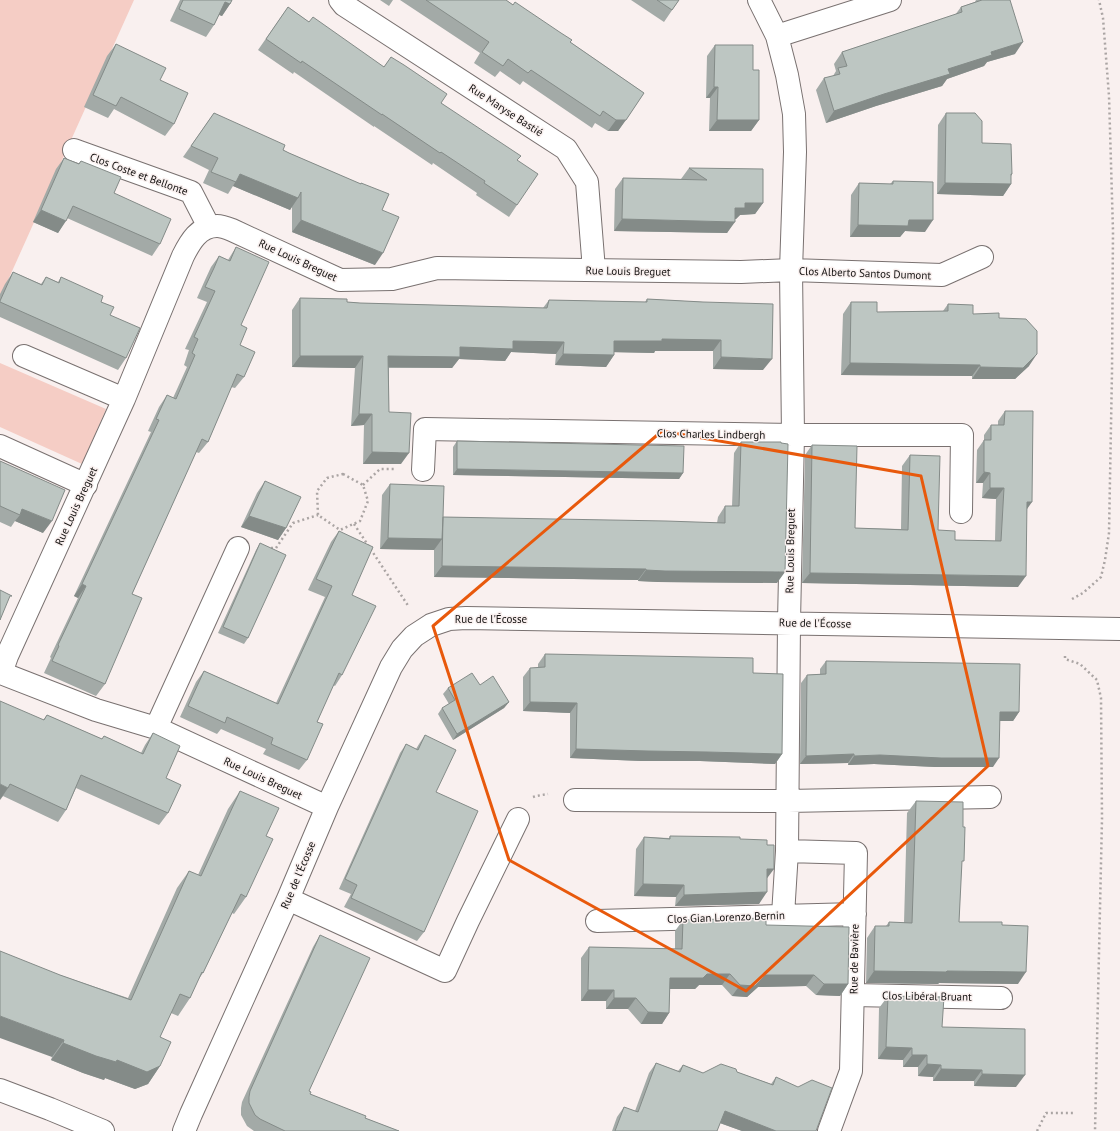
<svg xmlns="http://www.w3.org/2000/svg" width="1120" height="1131" viewBox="0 0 1120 1131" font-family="'PT Sans',sans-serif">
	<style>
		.green { fill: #f5cdc5 }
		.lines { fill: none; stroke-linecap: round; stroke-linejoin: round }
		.minor-casing { stroke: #797170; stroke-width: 24 }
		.path { stroke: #aba5a4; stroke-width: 2.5; stroke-dasharray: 2 3; stroke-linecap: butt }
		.minor { stroke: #fff; stroke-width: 22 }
		.wall { fill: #a3aaa7 }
		.shaded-wall { fill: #848b88 }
		.building { fill: #bdc6c2; stroke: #848b88 }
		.marked { fill: none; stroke: #e8590c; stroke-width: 3; stroke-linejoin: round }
		.labels { text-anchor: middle; stroke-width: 3; stroke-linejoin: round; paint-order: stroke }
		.street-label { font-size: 11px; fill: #12100f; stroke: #f9f0ef }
	</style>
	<rect width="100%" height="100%" fill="#f9f0ef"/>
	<path class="green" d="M0,0H134L0,298Z
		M0,363L106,409L82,464L0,427Z"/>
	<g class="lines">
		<defs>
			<path id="minor" d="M340,0L344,5L566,149L587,182L594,270
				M759,0L777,36L787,75L794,114L795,152L791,270L793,435L789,622L787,851
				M777,36L890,0
				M74,150L191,192L209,227
				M24,356L124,399
				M0,446L86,485
				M423,470L425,429L793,435H962L961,512
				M156,728L238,548
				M575,800L788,801L990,797
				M327,807L156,728L96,710L1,673L7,656L124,399L183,256C190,242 199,226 217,226C222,226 227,228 232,230L340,280L392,279L437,268L741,272L791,270L942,275L982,257
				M288,899L445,971L468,921L518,819
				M783,915L787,851L856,853L851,1071L829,1131
				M597,921L855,914
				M853,995L1001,998
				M0,1090L50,1109L103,1131
				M184,1131L191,1114L288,899L327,807L391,667L402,649L414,636L431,625L449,619L466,618L1120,629"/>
		</defs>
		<use href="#minor" class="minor-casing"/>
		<path class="path" d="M343,474L363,485L368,501L360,521L340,530L318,515L317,491L327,478Z
			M363,485L380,469H395
			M354,524L409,607
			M266,548H276L293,523L318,515
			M1072,599L1083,593L1101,577L1105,560L1109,533L1112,372L1113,231L1109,96L1103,18L1099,0
			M1065,656V659L1080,664L1097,680L1101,698L1102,819L1095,1131
			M533,797L536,796L548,794
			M1037,1131L1046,1113H1074"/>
		<use href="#minor" class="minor"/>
	</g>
	<path class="wall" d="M180,0H232L230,4L222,16L219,15L214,25L206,37L170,21Z
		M380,0H393L389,6Z
		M400,0H506L570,42L644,93L618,131H608L595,123L592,128L523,81L520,85L500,71L495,77L474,63L480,53Z
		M631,0H679L664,22Z
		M976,0H1010L1015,54L987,62L984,66L947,79L942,86L876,106L826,123L816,90L824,78L833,76L836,71L834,64L842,52L955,15L961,7L975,2Z
		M288,7L309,22L384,67L391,57L441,103L518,160L517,205L509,217L476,195L477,193L433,163L432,165L374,126V127L294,72L293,74L258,50Z
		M116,44L160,80L174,124L165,136L114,109L108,118L84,107L107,56Z
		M715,45L753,70L759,120L751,131H709L710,98H706L707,56Z
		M214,113L289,153L360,184L361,183L382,210L375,265L292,232V206L290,210L233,186L228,194L203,183L209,170L183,157Z
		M946,113L982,143L1012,174L1011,176V184L1003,196L937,194L938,125Z
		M64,158L78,164L81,161L114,193L160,244L152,256L67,218L58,233L33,222L56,169Z
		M689,168L763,203L755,214L740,215L736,219H735L727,233L614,231L615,189L623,178L681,179Z
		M893,181L925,232L905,231L900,237H850L851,195L859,183L890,184Z
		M236,247L241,325L240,345L244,377L235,388L231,387L208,442L199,453L196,452L132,594L105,684L96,696L44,673L51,658L50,657L78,598L74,596L151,432L148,431L159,407L167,395L173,398L187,367L184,365L189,350L185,349L207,302L197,298L205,280L211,267L219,256L228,260Z
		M13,272L41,284L46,277L58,282L61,277L101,302L110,315L126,358L118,370L0,317V294L5,284Z
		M300,298L360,303L543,308L549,300L645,302L647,299L703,302L763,370L713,369V351H655L654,353L614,352V355L606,367L555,365L556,354L511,352L505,361L459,359L452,368H389V412L401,464H363L364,425L351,426L355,368L292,367V310Z
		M851,302L877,312L943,311L948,304L973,314L999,318L1029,366L1015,379H972V376L841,375L843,314Z
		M1005,411L1027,509L1018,587L802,583L805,455L812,445L855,528L901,529L902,466L910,455L938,530L955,540L995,541L996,499L982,498L983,483H976L977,450L984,440V435L991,425H998V421Z
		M457,441L683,473L679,479L453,475V447Z
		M741,442L777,583L658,582L638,581V580L434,577V549V550L380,549L382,495L390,484L443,517L717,523L718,517L725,506H732L734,453Z
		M0,461L43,533L15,521L11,527L0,522Z
		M265,481L286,528L278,540L241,527L257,493Z
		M339,531L352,595L342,675L335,686L333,685L317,722L307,760L299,770L263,754L266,749L221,729L217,734L180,717L196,682L204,671L276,703L325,597L308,590L331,542Z
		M260,543L248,638L244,644L218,633L256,550Z
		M545,654L753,673L782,754L775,764L700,761H641L570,758V713L523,711V677L530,668H538V664Z
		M826,661L1019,712L1013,721H1000L993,767H935L874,764L848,765V763L800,764L801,683L807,675L820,674V669Z
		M480,685L509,702L504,708L453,740L438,714L442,708L449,704L443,694L448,688Z
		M47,715L102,739L104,736L141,753L145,745L153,733L166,778L168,813L159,825L76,788L66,810L58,822L3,796L0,800L43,720Z
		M425,735L436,792L424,932L417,941L344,907L351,894L339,889L400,753L406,744L416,749L419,744Z
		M240,791L266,836L246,897L234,914L232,913L203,973L198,980L190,998L178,1016L171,1013L160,1037V1066L148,1084L135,1089L105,1078L104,1080L83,1073L51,1060L52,1057L60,975L128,998L177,888L189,871L198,875L228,809Z
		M916,801L961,865L959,922L1002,925L1018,984L939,983L938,984L866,983L867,938L875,926H886L889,922L904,923L907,813Z
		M670,836L767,879L759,904L675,906L676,897L634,896L636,849L644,837L669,838Z
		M683,920L766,925L848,984L840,996L816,995L806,986L758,987L747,997L732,996L722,985H699L695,989H670L669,1013L662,1024H641L628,1009H606V1001H581V958L589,947L675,949V931Z
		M320,935L309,1091L310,1094L365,1118L399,1131H254L247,1126L241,1115V1108L242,1102L313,947Z
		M888,996L942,1027L1016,1087L974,1086V1081H933V1077L918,1076V1067H903V1060L878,1059L879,1008Z
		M656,1063L678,1071L683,1065L703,1073L737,1072L771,1084L776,1077L816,1131H742L720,1123L717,1131H612L617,1117L624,1107L635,1111L649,1073Z"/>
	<path class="shaded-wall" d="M225,2L230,4L222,16L217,14Z
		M1023,42L1015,54L987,62L984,66L947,79L942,86L876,106L826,123L834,111L948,69L991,52Z
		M714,87H718L710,98H706Z
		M616,120H626L618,131H608Z
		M717,120H759L751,131H709Z
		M240,174L298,198L290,210L233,186Z
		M1011,174H1012L1005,184H1011L1003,196L937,194L945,183Z
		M745,203H763L755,214L740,215L736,219H727L735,208Z
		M41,210L66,221L58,233L33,222Z
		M622,219L735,222L727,233L614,231Z
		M301,220L383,253L375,265L292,232Z
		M909,220H933L925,232L905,231L900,237H850L858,225Z
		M662,339L721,340L713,351H655L654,353L606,352L614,341Z
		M513,341L564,342L556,354L511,352L505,361L459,359L452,368L380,367L388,356Z
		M563,354L614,355L606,367L555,365Z
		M1037,354L1029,366L1015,379H972L980,367Z
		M300,356H363L355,368L292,367Z
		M721,357L772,359L763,370L713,369Z
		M850,363L980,365L972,376L841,375Z
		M359,414H372L364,425L351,426Z
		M372,452L409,453L401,464H363Z
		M457,469L683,473L679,479L453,475Z
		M984,472L990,473L983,483H976Z
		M990,488H1004L996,499L982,498Z
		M1027,502H1032L1025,512Z
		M22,509L52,521L43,533L15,521L20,515Z
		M249,516L286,528L278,540L241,527Z
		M388,538L442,539L434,550L380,549Z
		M442,566L646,569L638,580L434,577Z
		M646,570L785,572L777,583L658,582L638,581Z
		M810,573L1026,576L1018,587L802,583Z
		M82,584L86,586L78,598L74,596Z
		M509,702L504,708L453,740L457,734Z
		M530,702L577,703L570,713L523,711Z
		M1000,712H1019L1013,721H994Z
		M576,749L707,752L782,754L775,764L700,761H641L570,758Z
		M854,754L848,763L800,764L806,756Z
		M880,755L999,758L993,767H935L874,764L848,765L854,756Z
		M0,784L8,788L0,800Z
		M767,869H774L765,881Z
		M643,884L684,885L676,897L634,896Z
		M767,892L759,904L675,906L684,895Z
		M874,971H947L1026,972L1018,984L939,983L938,984L866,983Z
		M707,974H730L722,985H699L695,989H662L670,978Z
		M766,975H814L806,986L758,987L747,997L732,996L740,985Z
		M824,984H848L840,996L816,995Z
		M588,990H614L606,1001H581Z
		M614,998H636L628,1009H606Z
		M648,1012L669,1013L662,1024H641Z
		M0,1016L64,1040L52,1057L0,1038Z
		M63,1043L117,1060L160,1066L148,1084L135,1089L105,1078L104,1080L83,1073L51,1060Z
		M886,1047L912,1048L903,1060L878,1059Z
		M912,1055H927L918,1067H903Z
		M927,1064L941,1065L933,1077L918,1076Z
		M941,1069L982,1070L974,1081H933Z
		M982,1074L1025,1075L1016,1087L974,1086Z
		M725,1111L776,1131H742L717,1122Z"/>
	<path class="building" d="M183,0H232L230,4L225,2L214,25L179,9Z
		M426,0H506L513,5L515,2L561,33L572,40L570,42L644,93L626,120H616L603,111L600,116L531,70L528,73L508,59L503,66L482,52L489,42Z
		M657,0H679L672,10Z
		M982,0H1010L1023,42L991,52L992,55L948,69L950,74L884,94L834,111L824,78L840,74L838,68L847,66L842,52L962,12L961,7Z
		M288,7L309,22L313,17L384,67L391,57L404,65L447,94L441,103L521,156L517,160L538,174L517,205L484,183L485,181L441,152L440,153L382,114V115L302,61L301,63L266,39Z
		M116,44L166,68L160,80L188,93L174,124L121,97L116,106L93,95Z
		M715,45H753V70H759V120H717L718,87H714Z
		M214,113L285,145L283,150L289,153L361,184V183L389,194L382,210L399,217L383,253L301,220V192L298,198L240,174L236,182L211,172L218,158L191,146Z
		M946,113H975L982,121V143L1011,144L1012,174H1011V184L945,183Z
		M64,158L79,164L81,161L121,177L114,193L171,219L160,244L73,206L66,221L41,210Z
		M689,168L763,169V203H745V208H735V222L622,219L623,178L707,180Z
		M893,181L933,182V220H909L908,226L858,225L859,183L893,184Z
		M236,247L269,262L241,325L247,328L240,345L255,352L244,377L237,374L208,442L202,439L132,594L142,598L105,684L52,661L59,646L58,645L86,586L82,584L159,420L156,419L167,395L176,399L195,355L192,353L198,339L194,337L215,291L205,287L214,268L219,256L230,261Z
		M13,272L42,285L46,277L59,283L61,277L103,296L101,302L114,307L110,315L140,328L126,358L0,302V301Z
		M300,298L347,299V302L360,303L547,308L549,300L647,302V299L703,302L773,304L772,359L721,357V340L662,339V341H614V355L563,354L564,342L513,341V349L460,347V357L388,356L389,412L411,413L409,453L372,452V414H359L363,356H300Z
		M851,302H877V312L948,311V304L973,305V314L999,313V318L1026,319L1037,331V354L1023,368L980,367V365L850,363Z
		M1005,411H1033L1032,502H1027L1026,576L810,573L812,445L857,446L855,528L908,530L910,455L940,456L938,530L955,531V540L1001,541L1004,488H990V473L984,472V440H991V425H1004Z
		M457,441L684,446L683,473L457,469Z
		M741,442H781V443L788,444L785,572L665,571L646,570V569L442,566L443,517L442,539L388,538L390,484L444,486L443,517L666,521L725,523V506H739Z
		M0,461L65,490L52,521L22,509L20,515L0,506Z
		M265,481L301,497L286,528L249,516Z
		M339,531L373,547L352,595L376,606L342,675L339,673L317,722L323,724L307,760L271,744L273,738L227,717L225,723L188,706L204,671L278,704L332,586L316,579Z
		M260,543L286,555L248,638L223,627Z
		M0,590L12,596H10L0,620Z
		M545,654L753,658V673L783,674L782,754L707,752L648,751L576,749L577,703L530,702V668L545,667Z
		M826,661L1020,664L1019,712H1000L999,758H941L880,755L854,756V754L806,756L807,675L826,674Z
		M472,673L480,685L493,676L509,702L457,734L442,708L455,700L448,688Z
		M0,701L44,720L47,715L102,739L104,736L143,754L153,733L180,746L166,778L181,785L168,813L81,775L66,810L10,784L8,788L0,784Z
		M425,735L456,750L436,792L478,811L424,932L351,898L357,885L345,879L406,744L418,750Z
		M240,791L279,808L266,836L273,839L246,897L241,894L203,973L202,972L190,998L180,994L160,1037L171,1042L160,1066L147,1072L117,1060L116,1062L96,1056L63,1043L64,1040L0,1016V951L60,975L131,1000L189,871L201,876Z
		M916,801L963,802V827H965L964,861H962L959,922H1002V925L1028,926L1026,972L947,971L946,972L874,971L875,926H889V922L912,923Z
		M670,836L740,837V839L767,840V845H774V869H767V892L684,895V885L643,884L644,837L670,839Z
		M766,918V925L806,926L849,927L848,984H824L814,975H766L755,986L740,985L730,974H707L703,978H670L669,1013L648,1012L636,998H614V990H588L589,947L682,949L683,920Z
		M320,935L370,958L309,1091L311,1092L310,1094L366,1116L365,1118L399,1131H285L260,1119L255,1115L249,1103V1097L250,1091Z
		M888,996L944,997L942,1027L1025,1029V1075L982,1074V1070L941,1069V1065L927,1064V1055H912V1048L886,1047Z
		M656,1063L680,1072L683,1065L703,1073L721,1064L736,1069L737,1072L773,1085L776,1077L798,1087L812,1080L832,1088L816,1131H776L725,1111L717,1131H615L624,1107L638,1112Z"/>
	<path class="marked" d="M662,431L921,476L988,766L746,991L509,860L433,626Z"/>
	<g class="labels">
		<g class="street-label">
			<text transform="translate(506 110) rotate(33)" y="4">Rue Maryse Bastié</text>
			<text transform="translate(139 174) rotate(20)" y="4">Clos Coste et Bellonte</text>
			<text transform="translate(298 260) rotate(25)" y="4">Rue Louis Breguet</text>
			<text transform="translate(628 271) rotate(1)" y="4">Rue Louis Breguet</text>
			<text transform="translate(865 273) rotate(2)" y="4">Clos Alberto Santos Dumont</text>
			<text transform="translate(711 434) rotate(1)" y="4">Clos Charles Lindbergh</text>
			<text transform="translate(76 506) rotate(-65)" y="4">Rue Louis Breguet</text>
			<text transform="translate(790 551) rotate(-89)" y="4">Rue Louis Breguet</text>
			<text x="491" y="623">Rue de l'Écosse</text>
			<text transform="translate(815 623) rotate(1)" y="4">Rue de l'Écosse</text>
			<text transform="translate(263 778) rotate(25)" y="4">Rue Louis Breguet</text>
			<text transform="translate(298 875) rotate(-67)" y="4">Rue de l'Écosse</text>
			<text transform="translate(726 917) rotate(-2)" y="4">Clos Gian Lorenzo Bernin</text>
			<text transform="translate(854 959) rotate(-89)" y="4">Rue de Bavière</text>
			<text transform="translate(927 996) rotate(1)" y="4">Clos Libéral Bruant</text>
		</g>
	</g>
</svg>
